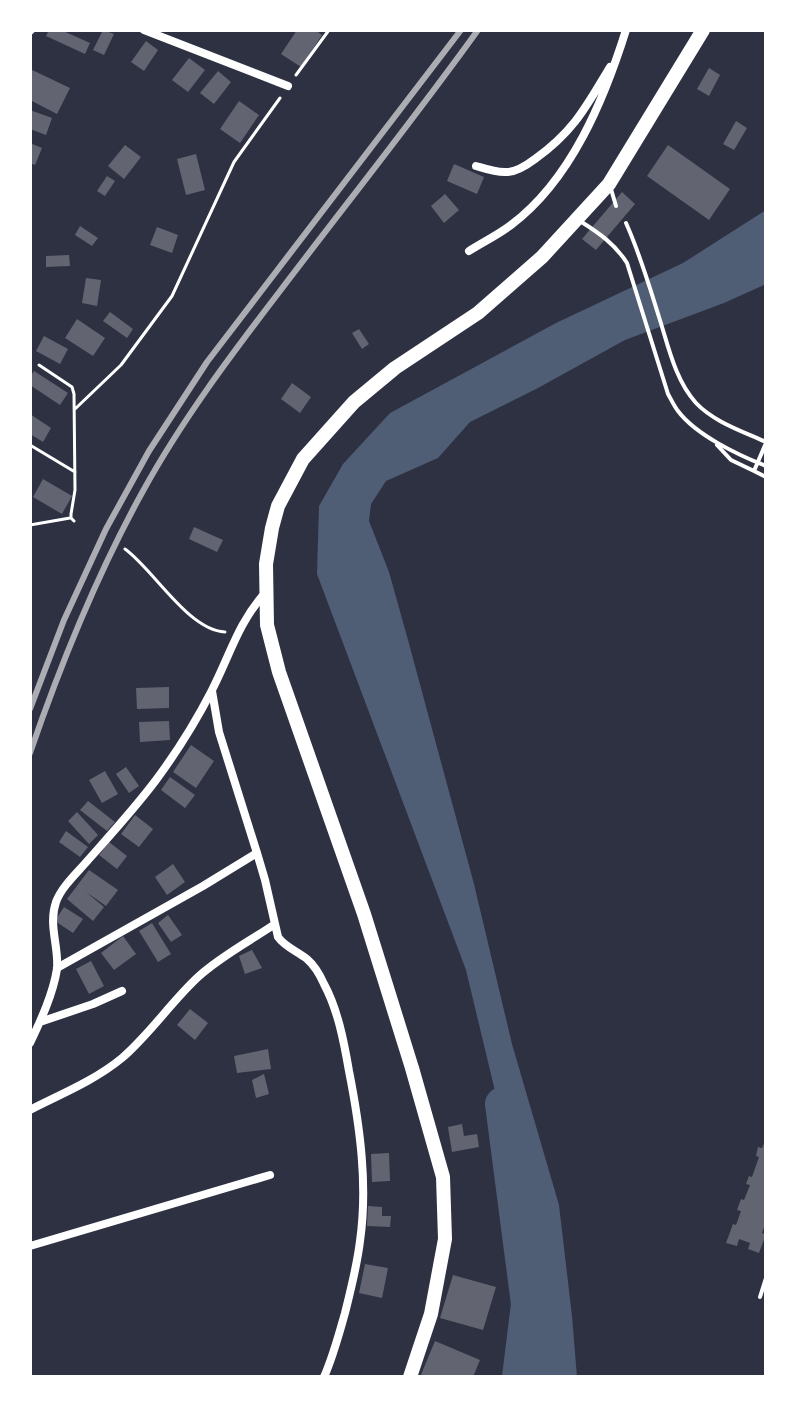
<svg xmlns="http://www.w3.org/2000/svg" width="796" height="1407" viewBox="0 0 796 1407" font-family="'IBM Plex Serif',serif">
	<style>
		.water { fill: #4f5d75 }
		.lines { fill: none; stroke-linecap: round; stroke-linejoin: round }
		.river { stroke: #4f5d75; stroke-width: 34 }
		.building { fill: #626471 }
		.path { stroke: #fff; stroke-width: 3 }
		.service { stroke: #fff; stroke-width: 4 }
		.minor { stroke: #fff; stroke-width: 8 }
		.primary { stroke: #fff; stroke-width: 14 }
		.rail { stroke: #abadb3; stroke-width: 6 }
	</style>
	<rect width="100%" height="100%" fill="#2d3142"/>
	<path class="water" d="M766,210V284L724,303L625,340L538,388L470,422L438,458L386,481L371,504L369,521L389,572L408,640L474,884L512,1044L559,1205L572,1316L577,1377H512L534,1254L466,970L317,574L319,506L343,464L390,413L556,323L683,263Z"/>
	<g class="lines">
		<path class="river" d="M502,1104L528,1304L519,1377"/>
	</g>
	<path class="building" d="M49,30H61L90,43L85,54L46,36Z
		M103,30L114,34L104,55L93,50Z
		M297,30H315L322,35L301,67L281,54Z
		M146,41L158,50L144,71L131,62Z
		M189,58L205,70L188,92L172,80Z
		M709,68L720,75L709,96L697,89Z
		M30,69L70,88L57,114L30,100Z
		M218,71L231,82L214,104L200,93Z
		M239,101L259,115L240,143L220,129Z
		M30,110L52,118L46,135L30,129Z
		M736,121L747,128L734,150L723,144Z
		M30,143L42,148L35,165L30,163Z
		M125,145L141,157L124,179L108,166Z
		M668,145L730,189L709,220L647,176Z
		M196,154L205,190L186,195L177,159Z
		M454,164L484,177L477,194L447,181Z
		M107,176L115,181L105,196L97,191Z
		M622,192L635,204L596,250L582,239Z
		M445,194L459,210L444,223L431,206Z
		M80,226L98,238L92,246L75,235Z
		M157,227L178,235L172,253L150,245Z
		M69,255L70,266L46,267V256Z
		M86,278L101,280L97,306L82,303Z
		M110,312L133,329L127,338L103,321Z
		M77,319L105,338L93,356L65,338Z
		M359,329L369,344L362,349L352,333Z
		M44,336L68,349L60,364L36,351Z
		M34,371L68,393L60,405L30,385V377Z
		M292,383L311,397L300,413L281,399Z
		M30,414L51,428L43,442L30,434Z
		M43,479L72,496L62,514L33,497Z
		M194,527L223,540L217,552L189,539Z
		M169,687V708L137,709L136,688Z
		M169,721L170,740L140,742L139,722Z
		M191,745L214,761L196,788L173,772Z
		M126,767L139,786L129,793L116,774Z
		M105,771L118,794L102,803L89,780Z
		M170,777L195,795L185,808L161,790Z
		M88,801L115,822L107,831L80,810Z
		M77,812L98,835L89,844L68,821Z
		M135,815L153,829L139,847L121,834Z
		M66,831L88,847L80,857L59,842Z
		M109,842L127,856L117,869L99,855Z
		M173,864L185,882L167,895L155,877Z
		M89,870L118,890L106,906L86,892L104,907L93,921L67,899Z
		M64,907L83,919L73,933L55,921Z
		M168,915L182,935L171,942L158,923Z
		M152,923L171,954L158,962L139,931Z
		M123,936L136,954L114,970L101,953Z
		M252,950L262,968L245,974L239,956Z
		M91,961L104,986L89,994L76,969Z
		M190,1009L208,1023L195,1040L177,1025Z
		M268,1049L271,1069L237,1073L234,1056Z
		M264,1074L269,1094L256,1098L252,1080Z
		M462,1124L464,1136L477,1134L479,1147L452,1152L448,1127Z
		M766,1139V1222L762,1233L766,1234L759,1253L748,1249L750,1243L739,1239L737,1246L726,1243L733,1224L736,1225L741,1211L737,1210L741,1199L744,1200L750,1185L746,1184L749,1176L752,1177L759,1157L756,1156L758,1147L762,1148Z
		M389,1153L390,1181L372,1182L371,1154Z
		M368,1206L382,1207V1216H391L390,1227L367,1226Z
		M365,1264L388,1268L382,1298L359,1293Z
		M453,1275L496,1287L483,1330L440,1318Z
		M435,1341L480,1360L473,1377H420Z"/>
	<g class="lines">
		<path class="path" d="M296,75L329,30
			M39,365L72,387L74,394L75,490L71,514V518L74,521
			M75,409L121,365L172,296L234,162L280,98
			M30,445L75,472
			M30,525L70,518
			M125,549C154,570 188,630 225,632"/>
		<path class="service" d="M611,189L616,206
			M580,221C599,233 615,244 627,263L668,394C671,399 674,406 678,411C696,435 738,455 766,466
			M626,223C640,254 649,285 659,317C668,345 675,380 696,403C714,422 742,431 766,442
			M766,443L754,471L766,477
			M717,445L731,460L754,471
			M760,1297L766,1278"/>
		<path class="minor" d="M144,30L288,86
			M30,31L31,30
			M476,166C486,169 497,173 507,172C517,172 527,165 535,159C574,131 586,107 610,67
			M469,251C483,242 498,235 511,225C571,180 604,100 626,30
			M257,853L265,880L278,937C285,947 297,951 307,959C314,965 320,975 324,984C338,1010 344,1042 349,1071C360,1127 368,1185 360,1241C357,1266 351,1289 345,1313C339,1334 333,1357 324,1377
			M57,968L203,886L257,853L219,732L212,691
			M40,1022L93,1004L122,991
			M30,1043C41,1020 53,994 57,969C59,946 48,925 56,902C62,886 78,872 89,859C112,833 135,808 156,780C176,753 195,723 211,692C229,658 238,622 266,592
			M30,1110C61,1094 94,1081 122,1058C150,1034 171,1002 198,977C221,956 250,941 275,924
			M30,1246L270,1175"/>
		<path class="primary" d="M410,1377L431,1314L445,1239L443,1177L412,1068L364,914L279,672L267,625L266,564L272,528L278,506L303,459L354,402L395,368L478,313L542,257L609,184L703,30"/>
		<path class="rail" d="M30,709L64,620L106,529L149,451L207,362L461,30
			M30,753C61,663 97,574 143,491C182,420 231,355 280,291C346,204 414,119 478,30"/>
	</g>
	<rect width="796" height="1407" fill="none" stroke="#ffffff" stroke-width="64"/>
</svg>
